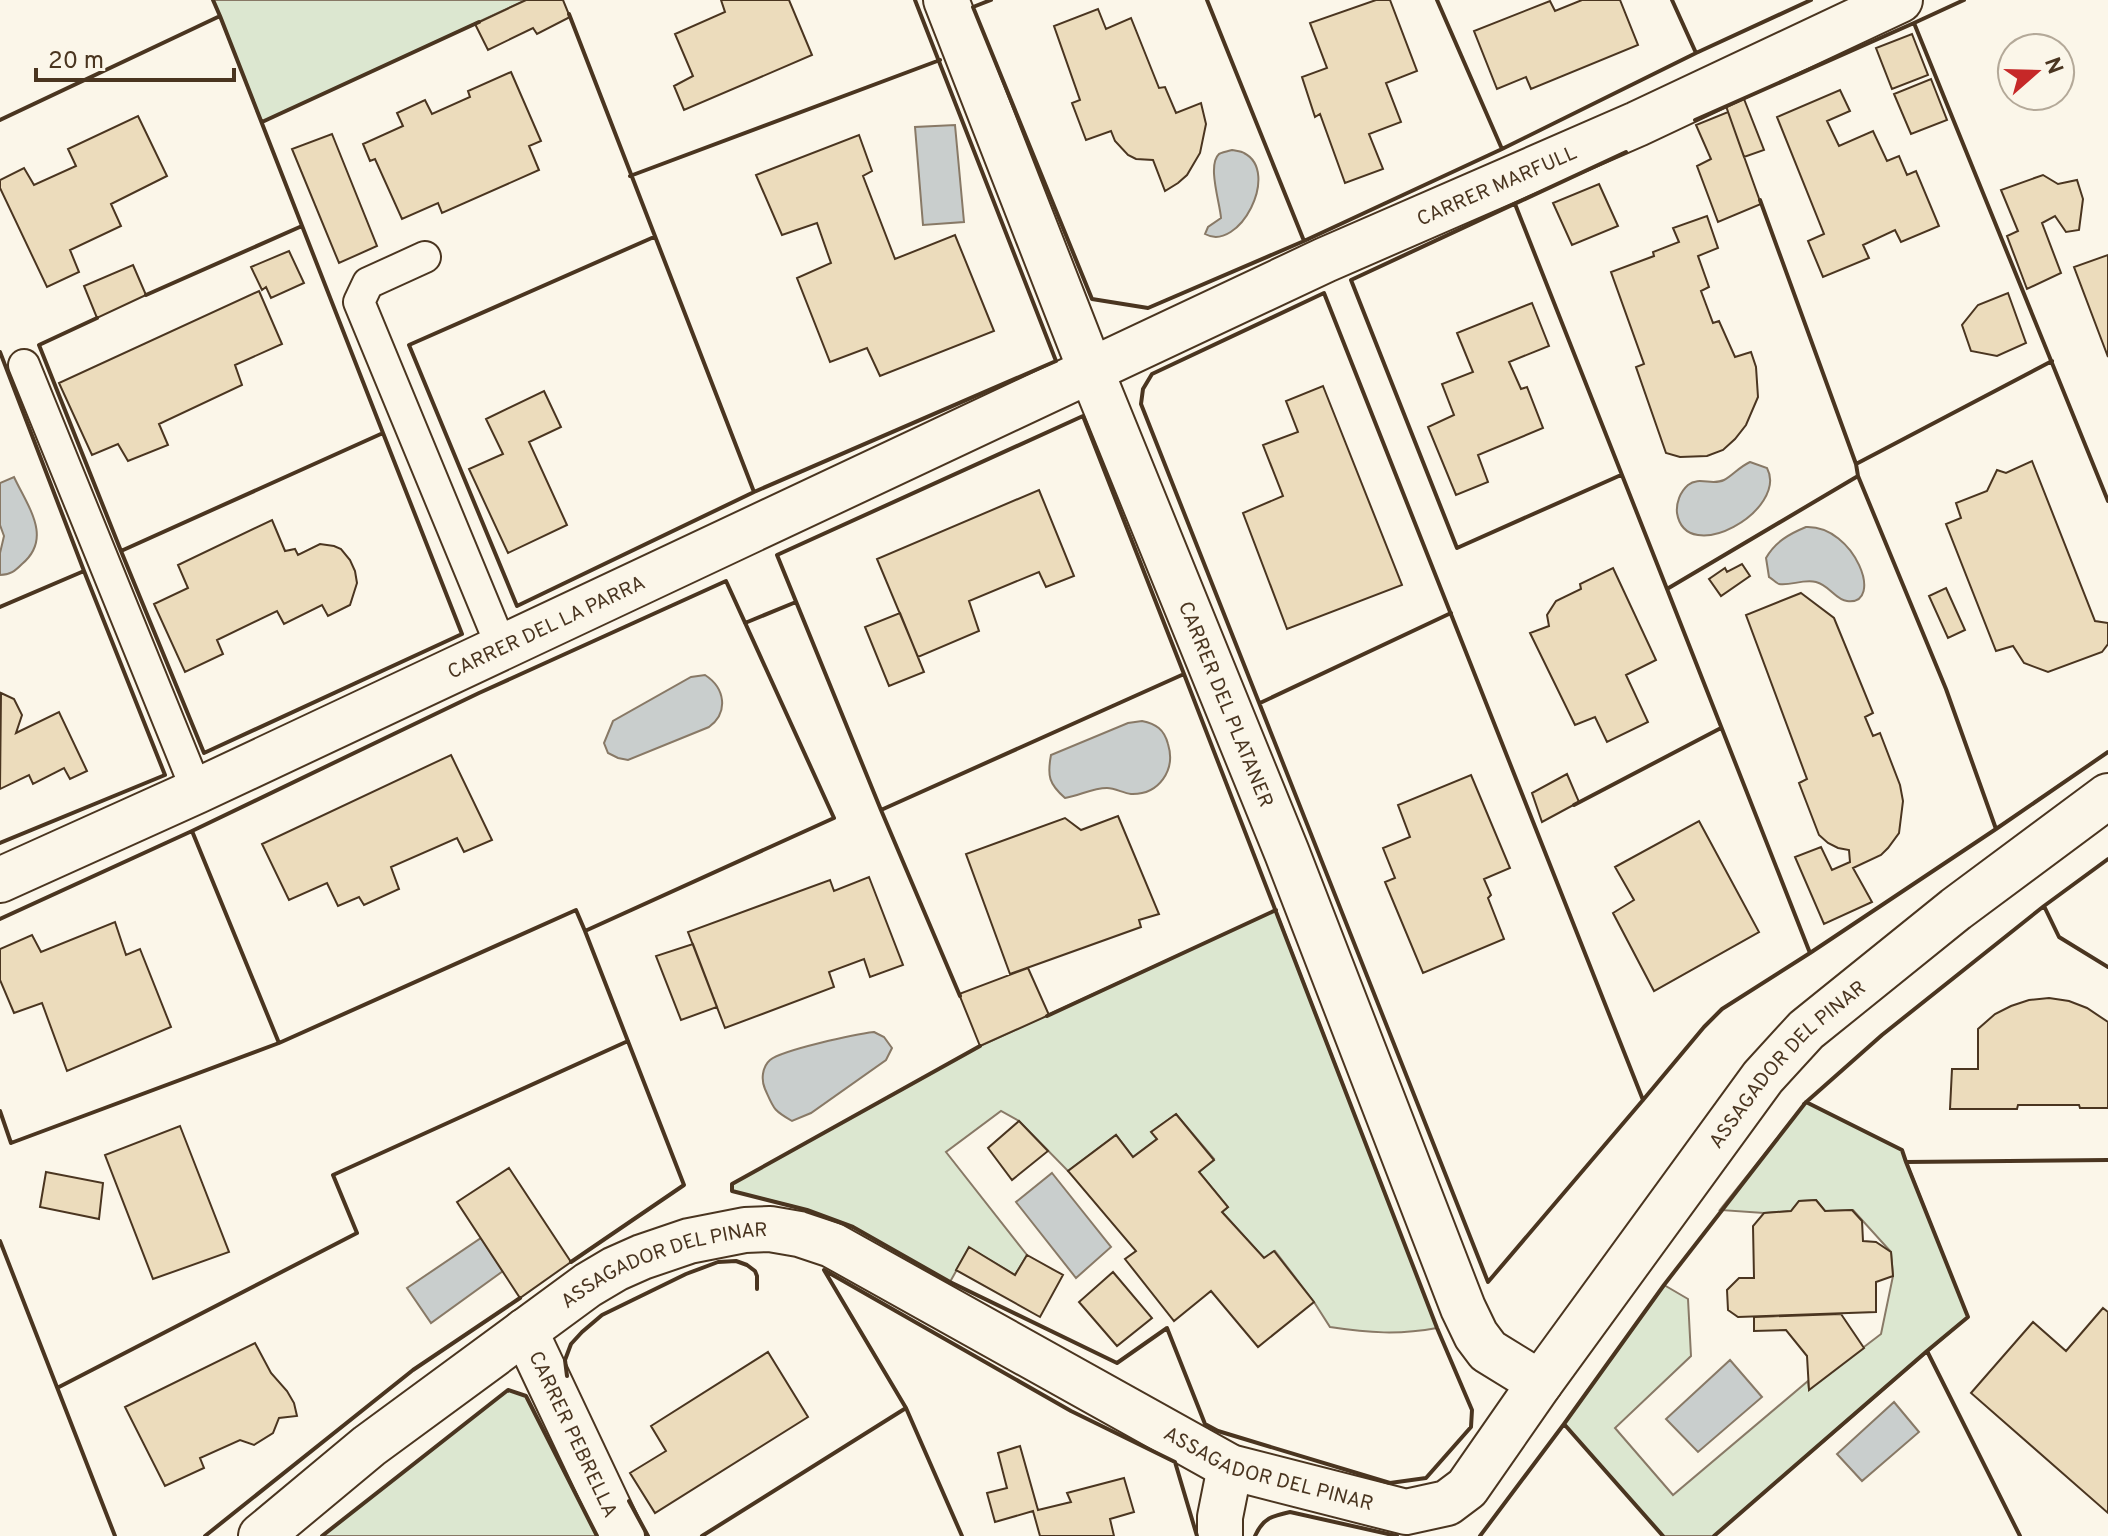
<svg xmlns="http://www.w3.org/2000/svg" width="2108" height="1536" viewBox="0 0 2108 1536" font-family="Overpass,sans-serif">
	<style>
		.green { fill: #dce7d0; stroke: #887966; stroke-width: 2 }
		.water { fill: #c9cecd; stroke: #887966; stroke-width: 2 }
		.building { fill: #ecdcbc; stroke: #4a3520; stroke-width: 2 }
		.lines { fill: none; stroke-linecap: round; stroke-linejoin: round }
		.service-casing { stroke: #4a3520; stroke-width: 34 }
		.minor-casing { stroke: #4a3520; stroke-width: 48 }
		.service { stroke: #fbf6e9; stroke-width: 30 }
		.minor { stroke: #fbf6e9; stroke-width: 44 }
		.wall { stroke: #4a3520; stroke-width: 4 }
		.labels { text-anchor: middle; stroke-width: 6; stroke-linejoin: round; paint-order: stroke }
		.street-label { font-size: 20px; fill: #4a3520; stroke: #fbf6e9 }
	</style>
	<rect width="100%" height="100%" fill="#fbf6e9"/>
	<path class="green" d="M213,0H526L262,122Z
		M1276,910L1437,1328C1399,1335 1369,1333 1330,1327L1314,1302L1275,1251L1264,1258L1222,1212L1228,1207L1199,1172L1214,1159L1176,1114L1152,1132L1157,1139L1133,1157L1116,1135L1068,1171L1019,1121L1001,1111L946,1152L1027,1255L1015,1275L969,1248L950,1282L853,1227L793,1206L732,1191V1184L980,1046Z
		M1806,1102L1902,1150L1968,1317L1714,1536H1663L1564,1424L1664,1285L1688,1299L1691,1356L1615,1428L1673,1495L1808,1381L1809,1389L1881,1334L1893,1276L1891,1252L1853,1210L1825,1211L1816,1200L1799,1201L1791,1211L1764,1213L1720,1210Z
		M508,1390L526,1396L597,1536H322Z"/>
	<path class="water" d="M955,125L964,222L923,225L915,127Z
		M1232,150C1236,151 1241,151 1244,153C1281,172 1239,253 1205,234L1208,227L1221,218C1220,203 1207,165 1219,154C1223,152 1228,151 1232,150Z
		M1750,462L1767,468C1789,510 1686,568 1677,513C1676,503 1680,492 1688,485C1699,476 1712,486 1724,480C1732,476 1739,467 1750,462Z
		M14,477C28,507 53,538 22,564C15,571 10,575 0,575V553L4,536L0,525V483Z
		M1806,527C1855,525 1885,606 1847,601C1836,600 1829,585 1816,582C1803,579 1790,586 1779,584C1778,584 1771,578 1769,577L1766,558C1775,542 1789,534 1806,527Z
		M705,675C725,688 729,712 709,727L628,760L618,758L608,753L604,743L613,721L691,677Z
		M1142,721C1156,724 1164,729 1168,744C1176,770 1159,795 1131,794C1123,793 1115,788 1107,788C1092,788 1079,796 1065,798C1049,784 1047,776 1051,755L1128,723Z
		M874,1032L884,1037L892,1048L886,1060L811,1113L792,1121C773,1110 774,1109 765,1089C761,1080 762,1067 770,1060C782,1050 856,1034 874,1032Z
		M1052,1173L1111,1247L1076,1278L1016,1202Z
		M481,1238L503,1271L431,1323L407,1288Z
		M1730,1360L1762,1397L1698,1452L1666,1419Z
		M1894,1402L1919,1432L1862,1481L1837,1454Z"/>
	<path class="building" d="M526,0H563L570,17L537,34L533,28L488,50L475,24Z
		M721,0H789L812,55L684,110L674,86L693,76L675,34L725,12Z
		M1376,0H1390L1417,71L1386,83L1401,122L1369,134L1383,169L1345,183L1320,114L1315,117L1302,77L1327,68L1310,23Z
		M1582,0H1620L1638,45L1531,89L1526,77L1497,89L1474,31L1550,1L1555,11Z
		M1098,9L1106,29L1131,18L1159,88L1165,87L1176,113L1201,103L1206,124L1200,153L1187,175L1178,183L1165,191L1153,160L1136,159L1128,155L1115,141L1111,131L1086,140L1072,103L1080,100L1054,26Z
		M1912,34L1928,75L1892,89L1876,48Z
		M511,72L541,141L529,146L539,170L442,213L438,203L402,219L375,159L370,161L363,144L403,126L397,113L425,100L432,114L470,97L468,91Z
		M1931,79L1947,120L1911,134L1894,94Z
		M1840,90L1850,111L1827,121L1839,146L1873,131L1887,161L1899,156L1907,175L1916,171L1939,226L1901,242L1895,230L1863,245L1869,258L1823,277L1808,241L1824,234L1777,117Z
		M1744,99L1764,150L1744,157L1726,106Z
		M1728,112L1761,204L1718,222L1697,166L1711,159L1696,125Z
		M138,116L167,176L111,204L121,226L70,250L79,272L47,287L0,188V180L24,168L34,185L76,166L68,149Z
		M332,134L377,246L339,263L292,149Z
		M859,135L872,171L863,176L895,259L955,235L994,331L880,376L867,348L830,362L797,278L831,263L817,223L782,235L756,175Z
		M2043,175L2058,184L2077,180L2083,199L2079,230L2066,232L2055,216L2042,223L2061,273L2027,289L2007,236L2018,231L2001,190Z
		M1599,184L1618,226L1572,245L1553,203Z
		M1707,216L1718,248L1698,256L1709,287L1701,291L1713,323L1719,321L1735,357L1751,352L1756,367L1758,397L1746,425L1735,439L1723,450L1707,456L1680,457L1666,453L1636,367L1644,364L1611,272L1654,256L1653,252L1679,242L1673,228Z
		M289,251L304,283L271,298L266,287L262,290L251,267Z
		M2108,255V357L2074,267Z
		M133,265L146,295L97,318L84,286Z
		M259,291L282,344L235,365L242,385L159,424L168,445L128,461L118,444L92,455L59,383Z
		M2008,293L2026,343L1997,356L1971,351L1962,325L1978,305Z
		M1532,303L1549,346L1509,362L1521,389L1527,387L1543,428L1478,455L1488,482L1456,495L1428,427L1454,415L1442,384L1473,372L1457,333Z
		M1323,386L1402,585L1287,629L1243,513L1283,496L1263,445L1298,432L1286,401Z
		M544,391L561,427L529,442L567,525L508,553L469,469L503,454L486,419Z
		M2032,461L2095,621L2108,623V644L2102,652L2048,672L2024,663L2013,646L1996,651L1946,524L1961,518L1956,503L1987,491L1997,470L2006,473Z
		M1039,490L1074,576L1046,587L1039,572L969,601L979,631L918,657L877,559Z
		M272,520L285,551L295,549L298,555L320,544L334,546L341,549L350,560L355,571L357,583L350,605L328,616L322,605L284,624L277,611L217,640L223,654L185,672L154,604L188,588L178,565Z
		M1742,564L1750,576L1721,596L1709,579L1725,568L1727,572Z
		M1613,568L1656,660L1626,675L1648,722L1607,742L1595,717L1575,725L1530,633L1549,626L1547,615L1556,601L1581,589L1580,584Z
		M1946,588L1965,630L1948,638L1929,596Z
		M1801,593L1834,618L1873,713L1865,717L1873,736L1880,733L1900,785L1903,801L1899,833L1888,848L1881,855L1853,868L1872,902L1824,924L1795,857L1821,847L1832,870L1850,862L1849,850L1838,848L1828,843L1819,835L1799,783L1807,779L1746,615Z
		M900,613L924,672L889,686L865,627Z
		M1,693L14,699L22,715L16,733L59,712L87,771L70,779L64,768L33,784L29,775L0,789Z
		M451,755L492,840L464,852L457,838L391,867L399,889L364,905L359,897L338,906L327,883L289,900L262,844Z
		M1567,774L1579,802L1542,822L1532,793Z
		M1471,775L1510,868L1484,879L1491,895L1488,898L1504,939L1423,973L1385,882L1395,878L1383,848L1410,837L1398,805Z
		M1118,816L1159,914L1139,920L1141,927L1010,974L966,854L1065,818L1081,830Z
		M1699,821L1759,932L1654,991L1613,913L1634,900L1615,867Z
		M869,877L903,965L870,977L864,959L829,972L834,987L725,1028L688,932L830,880L834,891Z
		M115,922L126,955L140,949L171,1027L67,1071L42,1003L14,1013L0,980V949L32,935L41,952Z
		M693,944L717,1007L681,1020L656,956Z
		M1028,968L1049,1015L980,1046L959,994Z
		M2049,998L2069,1001L2087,1008L2108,1022V1108H2080L2079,1105H2018L2017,1109H1950L1952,1069H1978V1029L1995,1014L2011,1006L2029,1000Z
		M1176,1114L1214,1160L1199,1172L1228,1207L1222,1212L1264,1258L1274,1251L1314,1302L1258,1347L1211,1291L1174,1321L1125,1259L1136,1251L1068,1171L1116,1135L1133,1157L1157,1139L1151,1132Z
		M1019,1121L1048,1151L1012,1180L988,1148Z
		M180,1126L229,1252L153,1279L105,1155Z
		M509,1168L571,1262L520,1298L457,1202Z
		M46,1172L103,1183L99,1219L40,1207Z
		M1816,1200L1825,1211L1852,1210L1862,1221L1863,1241L1876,1242L1891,1252L1893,1276L1876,1282V1312L1738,1317L1728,1310L1727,1290L1739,1278H1754L1753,1226L1764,1213L1791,1211L1799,1201Z
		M969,1247L1015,1275L1027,1255L1063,1275L1040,1317L956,1270Z
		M1113,1272L1152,1318L1117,1346L1079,1302Z
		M2103,1308L2108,1312V1513L1971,1393L2033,1322L2066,1351Z
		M1841,1314L1864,1348L1809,1390L1807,1356L1786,1330L1754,1331V1317Z
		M255,1343L271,1373L287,1391L294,1403L297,1416L279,1418L273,1433L254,1445L240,1440L200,1458L204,1468L165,1486L125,1407Z
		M768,1352L808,1417L655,1513L630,1473L666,1451L651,1426Z
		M1020,1446L1038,1510L1071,1502L1067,1493L1124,1478L1134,1512L1110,1519L1114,1536H1040L1033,1511L995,1522L987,1493L1007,1488L998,1453Z"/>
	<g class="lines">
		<defs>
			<path id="service" d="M425,257L368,283L359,302L502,648
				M24,365L197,791"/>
			<g id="minor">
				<path id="s1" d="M946,0L1091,371L1287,853L1463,1308L1476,1335L1488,1351L1540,1383"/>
				<path id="s2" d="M0,880L197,791L1325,260L1637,124L1900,0"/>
				<path id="s3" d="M525,1331L622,1536"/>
				<path id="s4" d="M261,1536L369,1446L588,1285L615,1269L642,1257L689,1241L745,1230L770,1229L799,1234L832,1245L1230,1467L1406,1512L1447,1503L1467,1488L1540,1383L1763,1077L1806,1030L1956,909L2108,796"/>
				<path d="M1220,1536V1517L1230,1467"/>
			</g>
		</defs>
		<use href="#service" class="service-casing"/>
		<use href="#minor" class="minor-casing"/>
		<use href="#service" class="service"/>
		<use href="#minor" class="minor"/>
		<path class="wall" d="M213,0L220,16
			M991,0L973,7L1092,299L1148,308L1304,241L1502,149L1437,0
			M1207,0L1304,241
			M1672,0L1696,53
			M1964,0L1914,23L2108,501
			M569,14L754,492
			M0,120L220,16L383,433
			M1695,120L1914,23
			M262,122L479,22
			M1502,149L1696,53L1811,0
			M630,176L940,60
			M1760,200L1856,464L1858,476L1946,689L1996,829L1810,953L1667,589L1858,476L1856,464L2052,361
			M1515,204L1667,589
			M654,237L409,345L517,606L754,492L1056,361L915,0
			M146,295L302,226
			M97,318L39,345L121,551
			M0,352L84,571L165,775L0,843
			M383,433L462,634L204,753L121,551Z
			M1621,475L1457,548L1351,280L1626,152
			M0,607L84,571
			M745,623L796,602
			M1260,703L1451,613
			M1574,805L1721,728
			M881,810L777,555L1083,416L1184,674
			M1996,829L2108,752
			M2108,859L2044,906L2059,937L2108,967
			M0,919L192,831
			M960,996L881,810L1184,674L1437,1328L1472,1410L1471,1427L1426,1478L1390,1483L1218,1431L1205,1424L1167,1328L1117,1363L950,1282L853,1227L807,1210L732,1191V1184L980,1046
			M1047,1016L1276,910
			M1643,1100L1324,293L1152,374L1143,389L1141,404L1488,1282L1643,1100L1704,1027L1722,1009L1810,953
			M1804,1104L1882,1035L2044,906
			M0,1111L11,1143L279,1043
			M0,1241L115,1536
			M571,1262L684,1185L585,931L834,818L726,581L479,693L192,831L279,1043L576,910L585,931
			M567,1376L565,1360L571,1344L582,1332L602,1315L686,1274L718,1262L736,1261L747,1265L755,1271L757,1276V1289
			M59,1387L357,1233L333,1175L628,1041
			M906,1408L824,1270L1071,1411L1175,1462L1197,1536
			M629,1501L648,1536
			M205,1536L413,1370L520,1298
			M322,1536L508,1390L526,1396L597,1536
			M702,1536L906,1408L962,1536
			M1255,1536C1263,1518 1272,1516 1290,1512L1397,1536
			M1480,1536L1564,1424
			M1663,1536L1564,1424L1664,1285L1806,1102L1902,1150L1906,1162
			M1714,1536L1927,1351
			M2020,1536L1927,1351L1968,1317L1906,1162L2108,1160"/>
	</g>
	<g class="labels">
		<g class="street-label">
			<text dy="7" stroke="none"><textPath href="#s2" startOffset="1650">CARRER MARFULL</textPath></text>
			<text dy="7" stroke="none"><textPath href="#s2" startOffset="602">CARRER DEL LA PARRA</textPath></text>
			<text dy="7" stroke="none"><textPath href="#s1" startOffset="758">CARRER DEL PLATANER</textPath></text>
			<text dy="7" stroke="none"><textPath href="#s4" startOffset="1906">ASSAGADOR DEL PINAR</textPath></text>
			<text dy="7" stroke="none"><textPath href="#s4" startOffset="492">ASSAGADOR DEL PINAR</textPath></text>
			<text dy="7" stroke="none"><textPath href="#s3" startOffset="114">CARRER PEBRELLA</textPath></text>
			<text dy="7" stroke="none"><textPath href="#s4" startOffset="1162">ASSAGADOR DEL PINAR</textPath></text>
		</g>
	</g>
	<g transform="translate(2036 72) rotate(70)"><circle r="38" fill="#fbf6e9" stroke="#b4a999" stroke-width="2"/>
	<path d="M0-6L14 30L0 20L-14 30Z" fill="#c62828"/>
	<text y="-12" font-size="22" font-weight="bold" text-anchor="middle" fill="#4a3520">N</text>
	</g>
	<path d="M36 68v12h198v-12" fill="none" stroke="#4a3520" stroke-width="4"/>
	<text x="48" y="68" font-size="24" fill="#4a3520" stroke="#fbf6e9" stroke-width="6" paint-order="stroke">20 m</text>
</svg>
